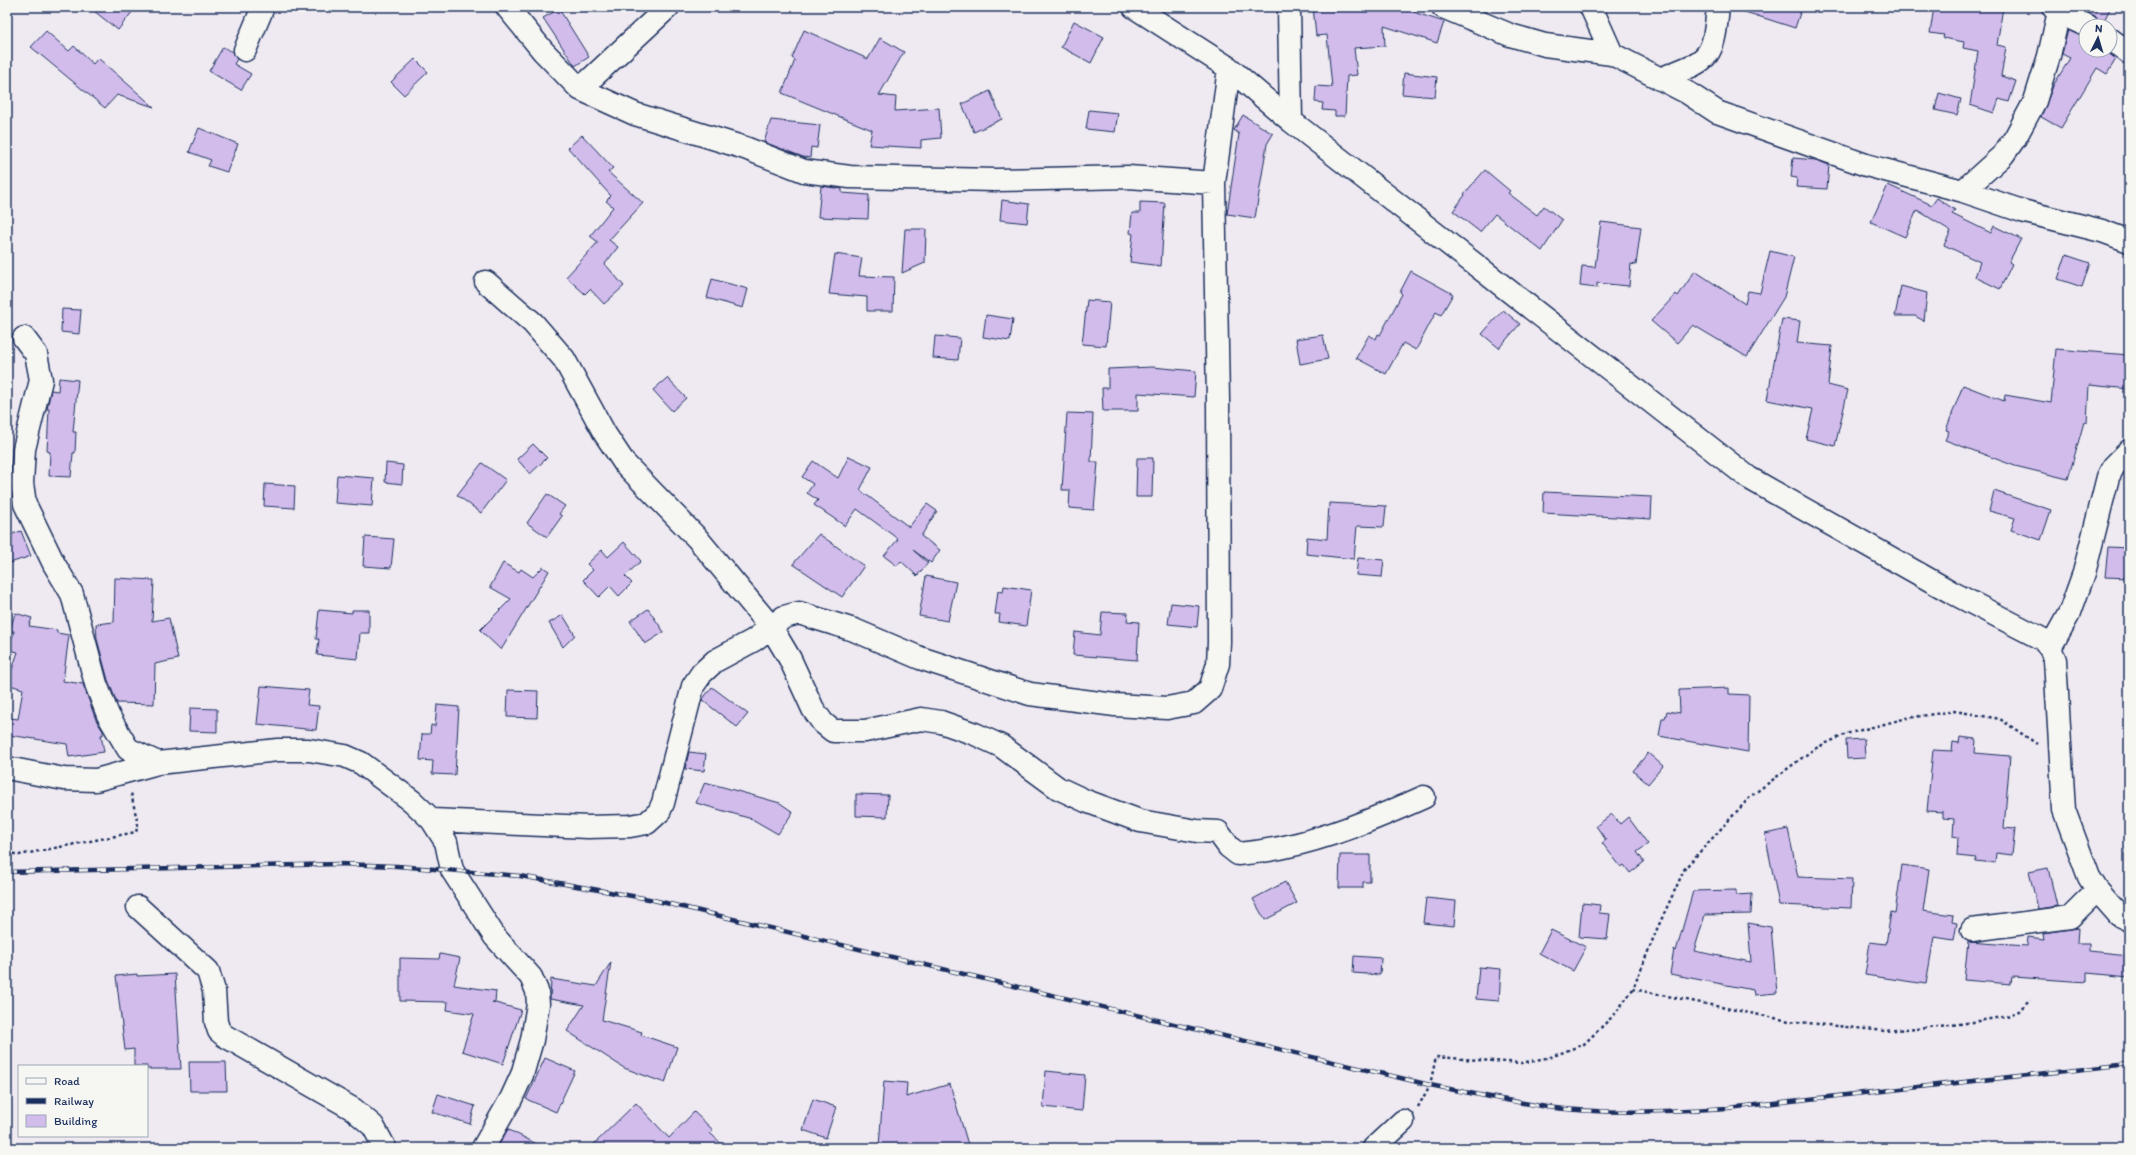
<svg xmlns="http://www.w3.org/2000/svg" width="2136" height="1155" font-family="Itim,sans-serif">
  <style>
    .building { fill: #d1bcec; stroke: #1b2f5e }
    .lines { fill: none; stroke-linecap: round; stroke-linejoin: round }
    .minor-casing { stroke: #1b2f5e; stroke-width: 25 }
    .path { stroke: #1b2f5e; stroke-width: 2.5; stroke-dasharray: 3 3; stroke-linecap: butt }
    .minor { stroke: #f6f6f2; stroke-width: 22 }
    .rail-casing { stroke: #1b2f5e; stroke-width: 4.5 }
    .rail { stroke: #f6f6f2; stroke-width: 3; stroke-dasharray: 9; stroke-linecap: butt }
  </style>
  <rect width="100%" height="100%" fill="#efeaf1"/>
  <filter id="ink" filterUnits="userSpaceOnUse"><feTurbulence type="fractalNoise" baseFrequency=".025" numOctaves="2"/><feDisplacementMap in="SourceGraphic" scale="8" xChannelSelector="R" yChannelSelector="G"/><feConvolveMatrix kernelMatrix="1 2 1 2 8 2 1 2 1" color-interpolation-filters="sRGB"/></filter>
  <g filter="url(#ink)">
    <!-- building -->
    <path class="building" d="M89 7H136L118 30Z
      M1313 7H1398L1444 22 1437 43 1384 26 1385 46 1354 48 1357 75 1347 76 1345 116H1335V111L1322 110 1323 103 1315 102 1316 86 1332 87 1327 35 1316 36Z
      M1743 7H1802L1795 28 1742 11Z
      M1934 7H2003L1997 45 2006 47 2001 76 2016 81 2009 102 1999 99 1994 113 1970 105 1978 51 1963 48 1964 42 1943 38 1944 35 1930 33Z
      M2111 7 2101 26 2098 19 2093 15 2078 8Z
      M559 9 589 57 575 66 543 18Z
      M1074 21 1104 37 1091 63 1061 47Z
      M804 30 868 59 880 38 904 52 879 95 896 97 895 111 939 108 941 138 921 140V148L869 145 872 130 782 93 795 60 792 58Z
      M2068 30 2086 38V50H2104L2116 59 2107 74 2097 68 2061 128 2041 117 2053 86 2070 58 2062 54Z
      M46 31 69 51 74 46 93 64 98 58 154 107 117 95 105 108 31 47Z
      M223 47 233 52 237 59 234 64 251 74 241 90 209 71Z
      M415 59 428 72 404 95 391 82Z
      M1404 73 1437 77 1435 97 1402 94Z
      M990 91 1002 119 974 132 962 104Z
      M1939 93 1961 99 1957 115 1935 110Z
      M1089 110 1118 113 1115 132 1086 129Z
      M1243 115 1273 134 1267 144 1255 218 1227 214 1239 134 1234 130Z
      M771 120 820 125 817 148 811 147 810 158 803 157 764 142Z
      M199 128 238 144 227 172 208 166 211 160 189 152Z
      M582 135 613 168 608 172 643 203 609 240 618 247 605 264 624 286 604 304 590 289 585 294 566 277 598 242 590 236 613 207 606 201 611 196 568 148Z
      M1793 158 1816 160 1829 165 1827 189 1796 187 1797 178 1791 177Z
      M1485 170 1510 191 1508 193 1537 215 1544 206 1562 220 1542 251 1495 214 1480 232 1453 211 1465 195 1464 194Z
      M1888 185 1932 205 1937 198 1955 210 1952 214 1991 233 1994 226 2021 239 2009 262 2012 264 2000 289 1975 277 1980 262 1944 245 1951 231 1917 210 1905 237 1871 222Z
      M821 186 842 189V193L869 195 868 219 818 217Z
      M1002 200 1029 204 1027 223 1000 220Z
      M1140 202 1165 203 1161 266 1130 262 1133 234 1130 233 1132 213H1140Z
      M1601 222 1641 227 1636 265 1631 264 1629 286 1597 283V288L1580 286 1582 266 1595 267Z
      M905 229H926L925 263 902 273Z
      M1770 251 1794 257 1784 297 1747 357 1693 325 1677 343 1651 321 1676 294 1678 296 1695 271 1745 304 1748 291 1760 293Z
      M835 254 862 258 859 276 894 277 893 311H867V297L829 294Z
      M2066 255 2090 263 2082 287 2058 279Z
      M1411 271 1453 294 1441 315 1436 312 1416 350 1403 343 1386 374 1356 358 1369 335 1376 339 1378 334 1380 335 1402 294 1400 292Z
      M712 279 748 289 743 308 707 298Z
      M1901 286 1927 293 1924 321 1915 316H1895Z
      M1087 300 1110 302 1106 346 1082 344Z
      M62 309 81 310 79 334 61 332Z
      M1503 310 1520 324 1499 348 1482 334Z
      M986 315 1013 319 1010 341 983 337Z
      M1782 319 1800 321 1797 343 1832 346 1828 385 1848 390 1835 446 1806 439 1813 409 1767 400Z
      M1323 335 1328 359 1300 364 1296 339Z
      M935 336 960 338 958 360 933 358Z
      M2056 349 2129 355V389L2089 385 2087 423 2084 422 2068 479 2015 466 1945 440 1949 431 1946 430 1963 385 2004 401 2005 395 2051 403Z
      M1152 367 1196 371 1194 397 1138 393V411H1103L1102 388H1108V369Z
      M59 378 78 380 73 432H76L75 453H73L71 477 49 476 50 452 47 451 49 409H47L51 390 58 391Z
      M667 378 686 398 672 411 653 390Z
      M1067 413 1093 414 1091 462H1098L1094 510 1069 508 1070 490H1062Z
      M533 444 547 458 530 474 517 459Z
      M849 456 872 467 860 490 909 527 927 504 937 511 921 536 940 550 931 563 913 550 928 563 917 576 901 561 897 566 884 556 898 539 857 509 845 526 814 505 818 500 807 493 813 484 802 477 813 461 838 478Z
      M1137 458H1153L1152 497H1136Z
      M386 463 403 465 402 484 385 482Z
      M482 463 506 480 481 513 457 495Z
      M337 475 374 478 372 506 335 503Z
      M265 484 295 486 294 508 264 506Z
      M1994 491 2051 510 2041 540 2011 530 2015 518 1989 511Z
      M1544 492 1652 497 1651 519 1543 513Z
      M547 494 565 506 559 514 562 516 547 537 527 523Z
      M1329 503 1386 506 1384 527 1357 526 1354 559 1306 554 1307 537 1327 539Z
      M21 531 31 556 7 564V536Z
      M819 534 864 566 842 597 793 564Z
      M365 537 394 539 391 568 363 566Z
      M624 542 641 561 625 576 632 583 619 596 610 586 599 597 583 580 593 570 587 564 602 550 608 557Z
      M2108 547 2129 548V578L2105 577Z
      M1358 558 1384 560 1382 577 1356 575Z
      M503 563 519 572 521 569 533 577 543 567 549 571 501 650 480 630 511 599 490 587Z
      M926 576 956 582 948 621 919 616Z
      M115 578 154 580 152 621 169 618 178 659 155 664 154 704 117 703 108 680 97 639 96 624 114 622Z
      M1004 586 1031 590 1026 626 999 622 1000 614H995L998 591 1003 592Z
      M1171 603 1199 606 1197 627 1168 624Z
      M648 609 664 632 645 644 630 621Z
      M319 610 352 613V610H369V633H360L358 659 317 655 319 639H316Z
      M1102 612 1128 613 1127 621 1139 622 1137 660 1073 655 1075 632 1100 635Z
      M15 613 32 618 29 626 57 630V633L69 635 63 681 83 684 96 720 103 731V735H101L104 752 69 757 67 744 9 735 11 718 18 719 23 689 7 684 18 652 9 650 14 631H10Z
      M563 615 575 635 563 647 549 623Z
      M261 686 309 690 307 705 319 706 316 730 257 724Z
      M712 687 748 714 737 727 702 700Z
      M1729 688V694L1749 695 1748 752 1659 736 1662 718H1665L1667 711 1680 713 1679 690Z
      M508 690 538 691 537 718 507 717Z
      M437 705 459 707 455 775 432 774 433 761 420 760 422 734H430L431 725 435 726Z
      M190 708 217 709V732L189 731Z
      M1960 737 1976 739 1975 753 2010 756 2004 828 2015 829 2012 855 1996 853 1995 863 1975 861 1976 858 1957 856 1958 837 1953 836 1954 819 1943 818V812L1927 811 1933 750 1952 751 1953 742 1959 743Z
      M1864 739 1865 758 1847 759 1846 740Z
      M689 752 706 754 704 771 685 769Z
      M1648 753 1663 766 1648 784 1633 771Z
      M705 782 780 803 793 812 778 834 752 819 696 803Z
      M856 794 888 795 887 817 856 816Z
      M1612 814 1620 824 1628 817 1648 844 1637 852 1644 862 1630 873 1624 865 1621 867 1602 843 1606 840 1596 826Z
      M1788 829 1798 877 1852 879 1851 908 1779 905 1765 834Z
      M1340 855H1370V882H1363V888H1339Z
      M1902 865 1929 869 1923 911 1953 915 1952 922 1957 923 1954 940 1934 937 1926 984 1865 975 1870 942 1886 944 1891 912 1895 913Z
      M2048 868 2057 906 2038 909 2029 872Z
      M1285 882 1297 903 1265 920 1253 899Z
      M1736 890V895L1752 894 1751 914 1705 915 1694 951 1751 962 1748 923 1771 927 1777 993 1754 995 1753 990 1670 974 1674 949 1676 951 1693 891Z
      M1426 898 1456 901 1454 926 1423 923Z
      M1582 903 1600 905 1599 913 1610 914 1607 939 1579 937Z
      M2078 928 2077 944H2089V951L2129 955V977L2087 973V982L2012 977 2011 984 1964 980 1968 942 2027 946 2028 937 2044 939 2043 933Z
      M1551 930 1586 947 1573 971 1539 953Z
      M440 954 460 958 454 985 496 991 495 1002H492L521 1010 503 1064 462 1051 474 1014 447 1010 448 1002 400 1001V958L439 959Z
      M1354 956 1381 958 1380 975 1353 973Z
      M611 962 602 1020 642 1032 641 1035 677 1047 665 1083 624 1068 567 1031 584 1005 550 999 551 979 596 986Z
      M1479 967 1501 969 1499 1001 1476 999Z
      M137 974V976L175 974 181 1069H147V1066H134V1049L125 1050 116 976Z
      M545 1058 575 1071 556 1112 526 1099Z
      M189 1062H226L227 1091H190Z
      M1046 1071 1085 1075 1082 1111 1043 1107Z
      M884 1081 907 1083 906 1097 950 1084 969 1148H881V1146H879Z
      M438 1094 475 1106 470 1124 432 1112Z
      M813 1099 836 1107 826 1138 803 1130Z
      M636 1103 669 1138 694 1112 713 1130 710 1133 726 1148H590Z
      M508 1129 513 1132 545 1148H497Z"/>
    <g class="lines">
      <!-- minor casing -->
      <g class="minor-casing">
        <path id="minor" d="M507 7 543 51 580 89 635 114 745 148 804 171 850 177 996 180 1128 177 1214 183
          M1134 7 1229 68 1291 121 1749 478 1951 592 2042 639 2050 648 2055 660 2064 810 2089 877 2097 890 2119 915 2129 920
          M1289 7 1291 121
          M1443 7 1510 35 1545 45 1612 54 1688 93 1717 112 1866 165 1963 191 2022 211 2102 231 2129 241
          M1591 7 1612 54
          M2053 7 2057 12 2088 26
          M2110 39 2129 53
          M245 50 263 7
          M1660 79C1709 59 1713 62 1718 7
          M580 89 668 7
          M1963 191 2003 155 2015 138 2035 101 2049 56 2060 7
          M486 282 533 323 564 359 605 434 625 464 697 538 771 627 790 659 813 709 823 723 833 731H865L921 719 941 722 975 734 1001 746 1058 788 1086 801 1140 821 1197 831 1218 832 1229 847 1238 854C1303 849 1366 823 1424 797
          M24 338 36 354 41 380 24 449 22 483 25 504 54 564 72 594 96 684 108 715 128 749 158 763
          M2050 648 2070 612 2084 573 2108 477 2114 466 2129 451
          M7 768 64 779 96 780 158 763 278 750H309L345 756 361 763 412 801 432 820 446 842 452 870 495 937 531 977 537 991 538 1004 532 1040 522 1075 511 1099 483 1148
          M432 820 588 827 630 826 647 823 659 812 663 803 693 686 702 673 715 661 754 640 784 617 799 613 854 630 920 658 1030 694 1115 705 1167 708 1194 703 1210 689 1218 664 1219 642 1218 400 1214 183 1229 68
          M138 907 208 971 214 991 216 1022 219 1031 225 1036 353 1109 373 1126 385 1148
          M1972 930 2070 917 2097 890
          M1374 1148 1403 1121"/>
      </g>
      <!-- path -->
      <path class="path" d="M7 852 19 855 136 832 138 825 131 793
        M1633 989 1789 1021 1885 1031 1960 1024 2007 1016 2019 1011 2030 999
        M1418 1107 1430 1085 1436 1057 1521 1063 1551 1057 1584 1044 1615 1014 1633 989 1657 929 1685 868 1751 796 1814 749 1846 734 1907 718 1955 711 2000 719 2037 744"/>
      <!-- minor -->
      <use href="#minor" class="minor"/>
      <!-- rail casing -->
      <g class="rail-casing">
        <path id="rail" d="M7 872 339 864 397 866 520 876 649 899 1430 1085C1469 1093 1508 1101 1547 1107 1607 1115 1668 1111 1728 1108L2129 1064"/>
      </g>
      <!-- rail -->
      <use href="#rail" class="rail"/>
    </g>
  </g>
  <!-- margin -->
  <rect width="2136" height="1155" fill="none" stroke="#f6f6f2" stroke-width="24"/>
  <rect x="12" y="12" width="2112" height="1131" fill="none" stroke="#1b2f5e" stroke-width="1.5" filter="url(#ink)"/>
  <!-- legend -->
  <rect x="18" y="1065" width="130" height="72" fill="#f6f6f2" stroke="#9ea6b7"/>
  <rect x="26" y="1078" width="20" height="6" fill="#f6f6f2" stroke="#9ea6b7"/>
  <text x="54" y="1085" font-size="12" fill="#1b2f5e">Road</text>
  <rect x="26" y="1098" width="20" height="6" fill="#1b2f5e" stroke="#9ea6b7"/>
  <text x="54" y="1105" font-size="12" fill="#1b2f5e">Railway</text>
  <rect x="26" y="1115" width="20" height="12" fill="#d1bcec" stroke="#9ea6b7"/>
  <text x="54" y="1125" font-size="12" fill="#1b2f5e">Building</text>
  <!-- north arrow -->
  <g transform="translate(2098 38) rotate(5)"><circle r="19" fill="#f6f6f2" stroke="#9ea6b7"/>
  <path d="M0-3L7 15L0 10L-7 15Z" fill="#1b2f5e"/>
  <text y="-6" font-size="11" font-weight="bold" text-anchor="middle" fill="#1b2f5e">N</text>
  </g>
</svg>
